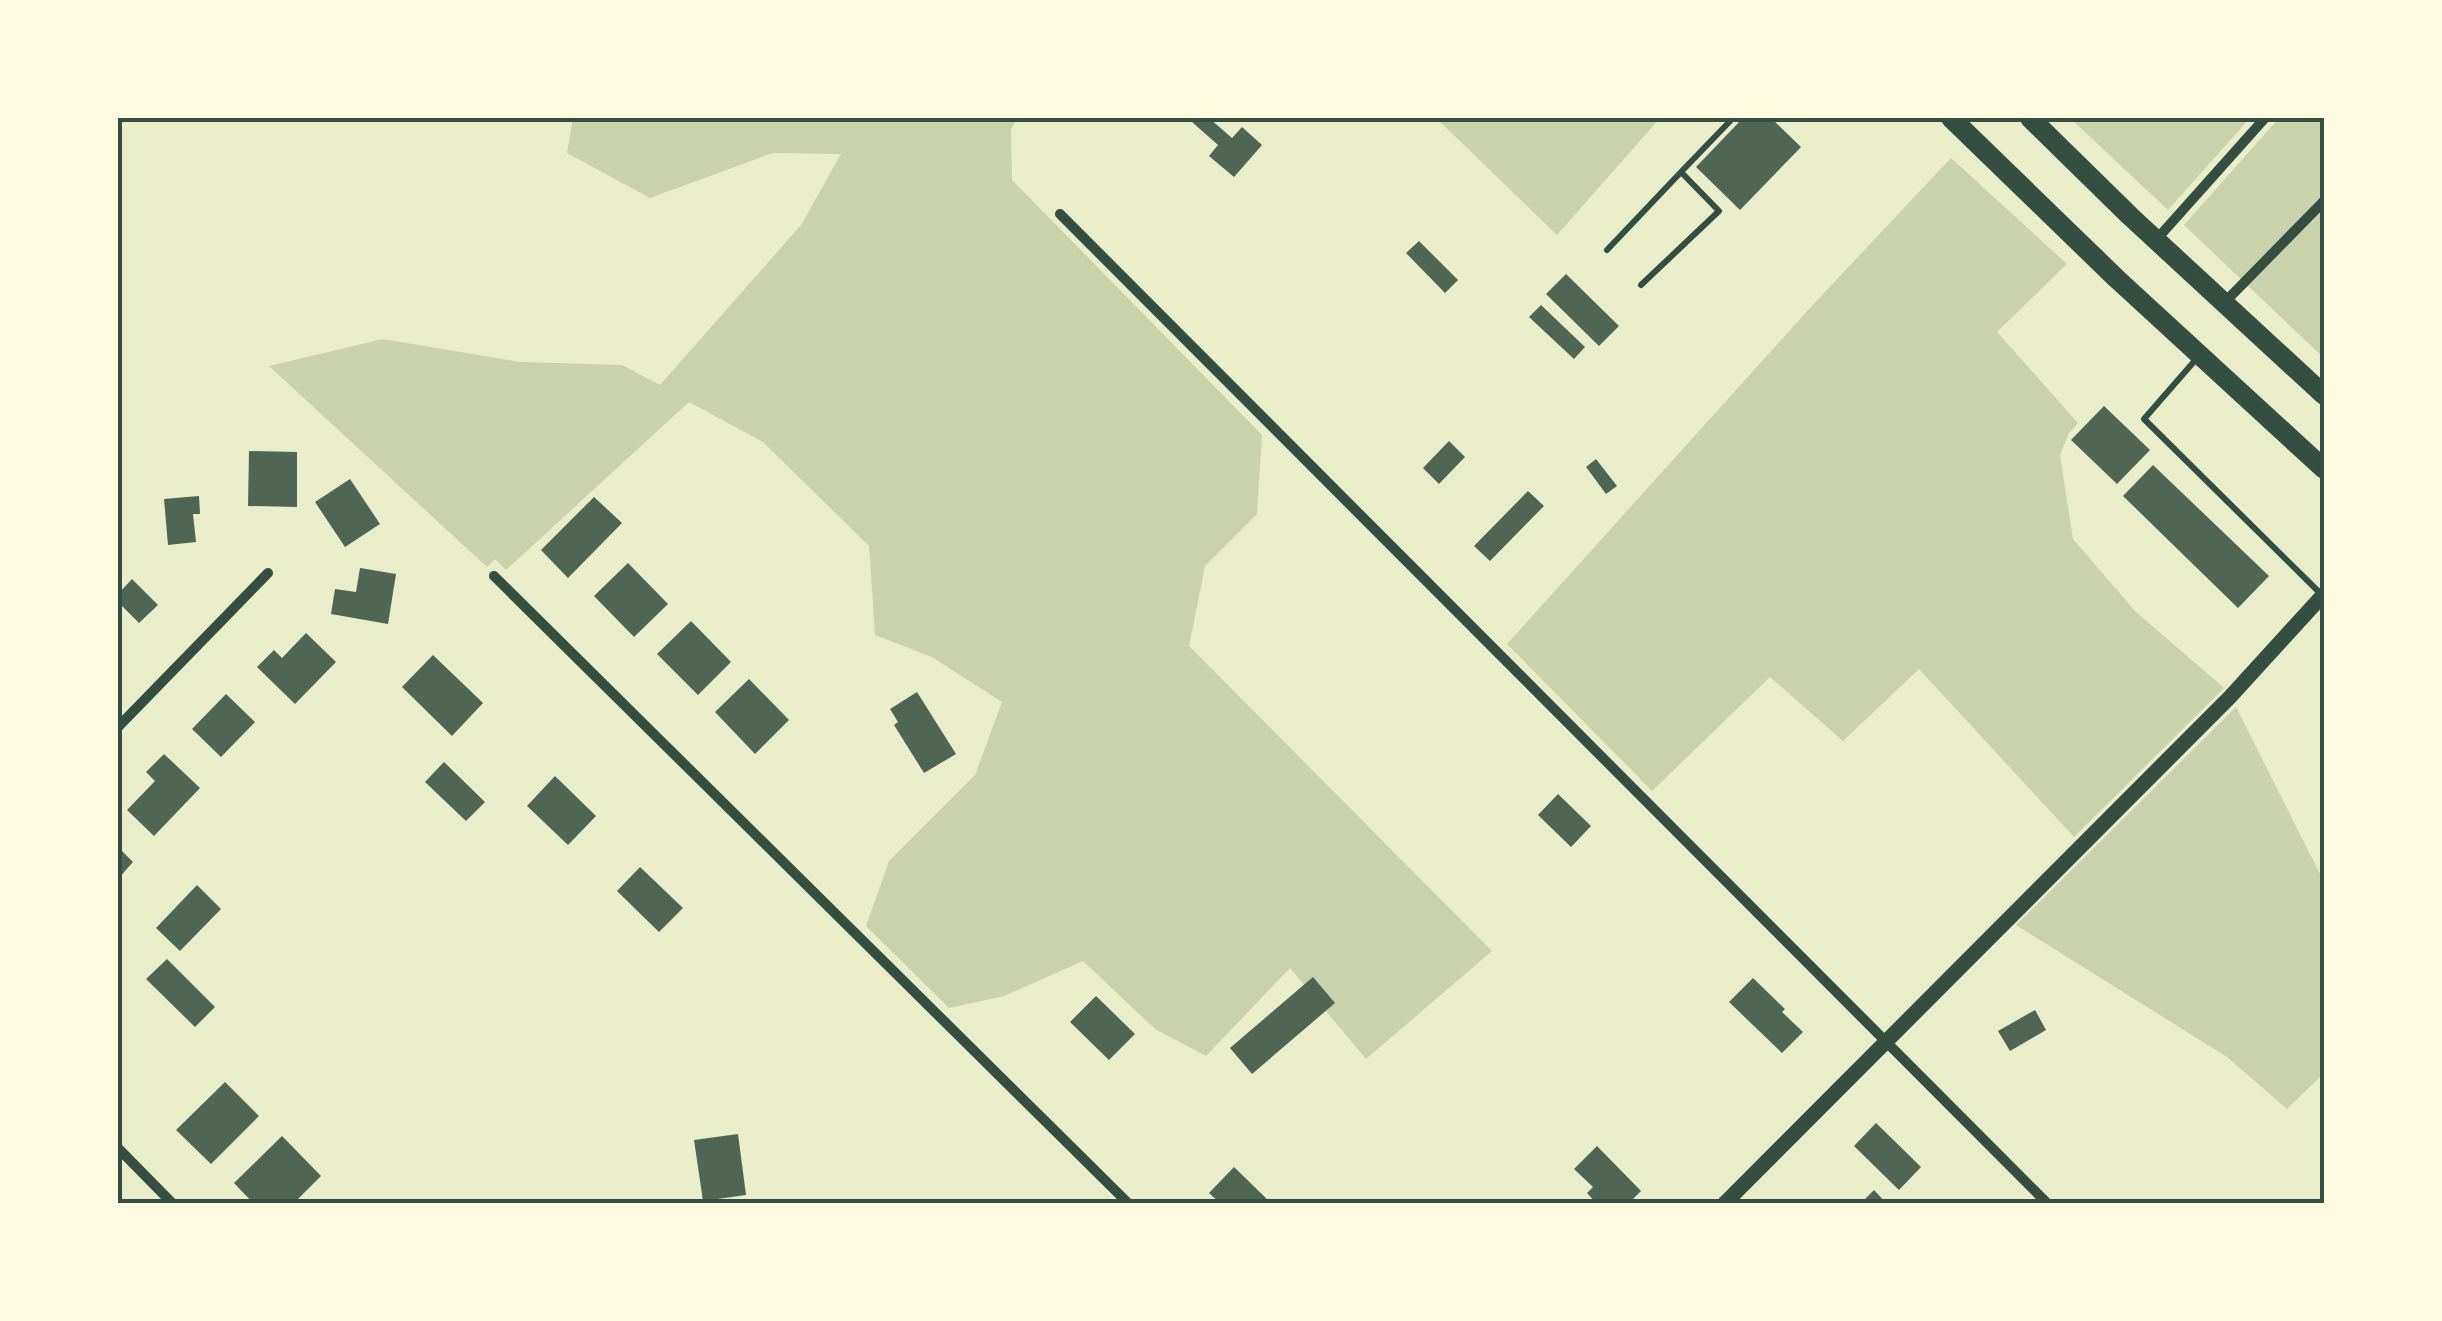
<svg xmlns="http://www.w3.org/2000/svg" width="2442" height="1321" font-family="Mulish,sans-serif">
  <style>
    .green { fill: #cad2ad }
    .building { fill: #4f6655 }
    .lines { fill: none; stroke-linecap: round; stroke-linejoin: round }
    .service { stroke: #344e41; stroke-width: 6 }
    .minor { stroke: #344e41; stroke-width: 10 }
    .tertiary { stroke: #344e41; stroke-width: 15 }
    .trunk { stroke: #344e41; stroke-width: 20 }
    .neatline { fill: none; stroke: #344e41; stroke-width: 4 }
  </style>
  <rect width="100%" height="100%" fill="#e9edc9"/>
  <!-- green -->
  <path class="green" d="M573 118H1017L1011 129 1012 180 1262 435 1257 514 1205 566 1189 646 1492 951 1366 1059 1290 968 1206 1056 1155 1029 1083 961 1004 996 949 1008 866 926 889 861 975 775 1002 702 932 657 875 635 869 546 763 442 689 402 506 570 495 559 487 567 269 366 383 339 520 362 622 365 660 385 801 225 841 154 773 153 650 198 567 153Z
    M1436 118H1660L1557 235Z
    M2070 118H2250L2168 210Z
    M2279 118H2324V358L2184 225Z
    M1951 158 2067 264 1997 332 2078 423 2069 433 2060 455 2073 539 2135 611 2224 688 2074 837 1919 669 1843 741 1770 677 1652 791 1507 644 1809 309Z
    M2236 707 2324 882V1073L2287 1109 2227 1057 2016 925Z"/>
  <!-- building -->
  <path class="building" d="M1196 118H1209L1232 138 1242 127 1262 145 1234 177 1209 156 1218 145 1192 122Z
    M1743 118H1771L1801 147 1740 210 1696 167Z
    M1419 241 1458 280 1445 293 1406 253Z
    M1566 274 1619 326 1599 346 1546 294Z
    M1541 305 1585 347 1574 359 1529 317Z
    M2104 406 2150 450 2117 484 2071 440Z
    M1449 441 1465 457 1439 484 1423 468Z
    M249 451 297 452V507L248 506Z
    M1596 459 1617 486 1606 494 1586 467Z
    M2153 465 2269 576 2238 608 2123 496Z
    M350 479 380 524 345 547 315 502Z
    M1528 491 1544 506 1490 561 1474 546Z
    M199 496 200 514H193L196 542 168 545 164 499Z
    M594 497 622 523 568 578 541 550Z
    M628 563 668 604 634 637 594 596Z
    M360 568 396 574 388 624 331 614 335 589 356 592Z
    M132 579 158 605 139 623 118 602V594Z
    M691 621 731 662 698 695 657 654Z
    M306 633 336 662 295 704 257 667 274 650 282 658Z
    M433 655 483 703 452 736 402 687Z
    M749 679 789 720 755 754 715 712Z
    M917 692 956 754 924 773 894 725 898 722 890 709Z
    M226 694 255 722 221 757 192 729Z
    M164 754 200 788 154 836 127 810 155 781 146 772Z
    M444 762 485 802 466 821 425 782Z
    M555 776 596 816 568 845 527 806Z
    M1558 794 1591 826 1571 847 1538 815Z
    M118 847 133 862 118 879Z
    M640 867 683 908 659 932 617 891Z
    M197 885 221 909 180 951 156 928Z
    M167 959 215 1007 195 1027 146 979Z
    M1313 977 1335 1003 1252 1074 1230 1048Z
    M1753 978 1785 1009 1782 1012 1803 1032 1782 1053 1729 1002Z
    M1096 996 1135 1034 1109 1060 1070 1022Z
    M2035 1010 2046 1030 2010 1051 1998 1031Z
    M225 1082 259 1116 211 1164 176 1130Z
    M1876 1123 1921 1167 1899 1190 1854 1146Z
    M738 1134 746 1195 703 1201 694 1140Z
    M282 1136 321 1176 293 1204H254L234 1183Z
    M1597 1146 1641 1191 1628 1204H1597L1587 1193 1593 1187 1574 1169Z
    M1234 1167 1272 1204H1221L1209 1193Z
    M1874 1190 1887 1204H1860Z"/>
  <g class="lines">
    <!-- service -->
    <path class="service" d="M1607 250 1681 172
      M1641 285 1719 211 1681 172 1733 118
      M2198 357 2144 419 2322 595"/>
    <!-- minor -->
    <path class="minor" d="M1060 214 2048 1204
      M2156 240 2265 118
      M2224 303 2324 201
      M494 576 1129 1204
      M118 727 268 573
      M118 1148 173 1204"/>
    <!-- tertiary -->
    <path class="tertiary" d="M1724 1204 2230 697 2324 594"/>
    <!-- trunk -->
    <path class="trunk" d="M1951 118 2117 279 2324 469
      M2030 118 2130 216 2324 395"/>
  </g>
  <!-- border -->
  <rect width="2442" height="1321" fill="none" stroke="#fefae0" stroke-width="240"/>
  <rect x="120" y="120" width="2202" height="1081" class="neatline"/>
</svg>
